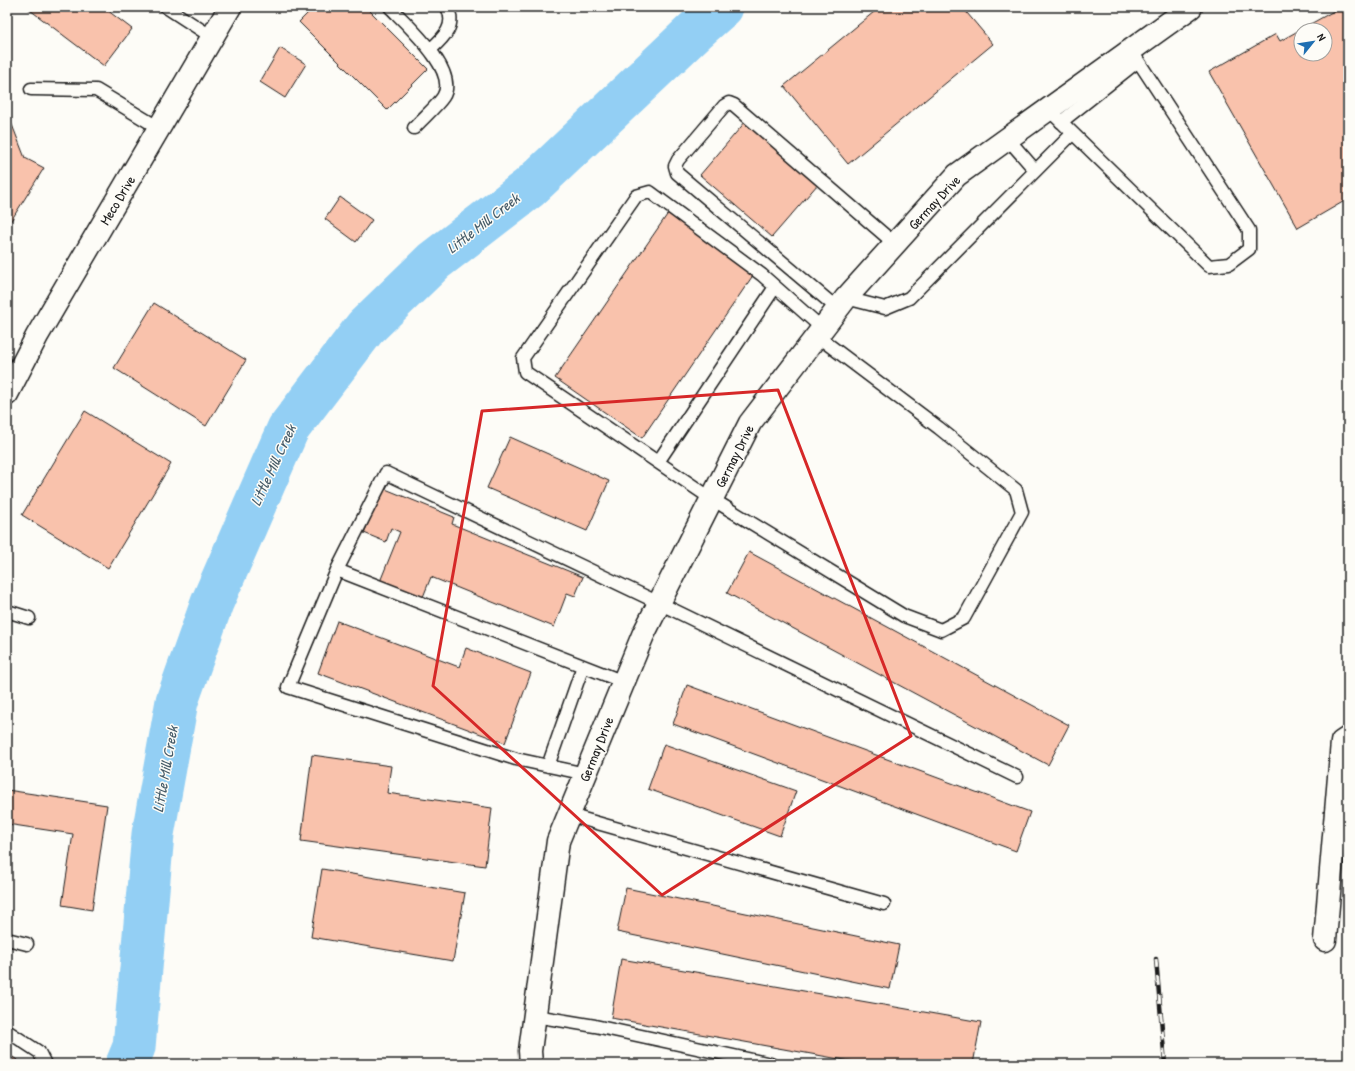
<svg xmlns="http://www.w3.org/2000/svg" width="1355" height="1071" font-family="'Patrick Hand',sans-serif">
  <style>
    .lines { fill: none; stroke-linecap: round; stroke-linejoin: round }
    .river { stroke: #93cff4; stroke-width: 43 }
    .building { fill: #f9c2ac; stroke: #1c1c1c; fill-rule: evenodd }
    .lane-casing { stroke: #1c1c1c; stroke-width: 15 }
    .street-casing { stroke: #1c1c1c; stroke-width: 25 }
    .lane { stroke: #fdfcf7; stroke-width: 12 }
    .street { stroke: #fdfcf7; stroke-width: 22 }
    .rail-casing { stroke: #1c1c1c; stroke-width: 4.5 }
    .rail { stroke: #fdfcf7; stroke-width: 3; stroke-dasharray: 9; stroke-linecap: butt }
    .marked { fill: none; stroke: #d62828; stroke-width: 3; stroke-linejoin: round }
    .labels { text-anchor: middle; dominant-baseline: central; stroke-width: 3; stroke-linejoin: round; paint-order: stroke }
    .street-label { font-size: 14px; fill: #1c1c1c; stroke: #fdfcf7 }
    .water-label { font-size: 15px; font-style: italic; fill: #465b68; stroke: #fdfcf7 }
  </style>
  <rect width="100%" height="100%" fill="#fdfcf7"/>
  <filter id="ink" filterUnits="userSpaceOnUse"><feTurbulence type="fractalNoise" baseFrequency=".025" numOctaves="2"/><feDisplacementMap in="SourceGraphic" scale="8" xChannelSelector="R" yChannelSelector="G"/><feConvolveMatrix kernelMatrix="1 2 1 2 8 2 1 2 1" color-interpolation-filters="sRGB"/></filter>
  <g filter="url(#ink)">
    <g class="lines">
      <!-- river -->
      <path class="river" d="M127 1064 134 1047 153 834 177 701 212 603 288 429 365 328 434 261 529 188 696 30 722 7"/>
    </g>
    <!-- building -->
    <path class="building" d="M26 7H103L132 29 104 66Z
      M314 7H366L428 69 387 110 299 22Z
      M880 7H962L993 44 848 164 784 86Z
      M1341 7H1348V199L1298 228 1209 72 1276 34 1280 41ZM1301 30H1325V54H1301Z
      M280 48 306 64 285 98 260 82Z
      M7 112 25 158 44 168 7 227Z
      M746 121 818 184 772 237 700 175Z
      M340 197 372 220 356 242 325 219Z
      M669 212 756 271 642 438 555 378Z
      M154 303 246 360 206 426 114 368Z
      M85 411 171 464 108 568 22 515Z
      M510 437 609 481 587 531 487 488Z
      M383 488 454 517 452 524 583 577 575 596 567 593 554 627 431 577 421 602 379 584 400 532 391 528 386 542 364 533Z
      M749 552 1069 725 1048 765 727 593Z
      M337 621 459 667 466 648 531 673 505 743 318 673Z
      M687 685 1030 812 1016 851 673 724Z
      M664 744 796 791 780 836 648 789Z
      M312 755 391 766 387 793 492 808 485 866 301 841Z
      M7 790 107 805 92 910 62 905 73 834 7 824Z
      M322 869 465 893 453 961 311 937Z
      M626 888 899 945 890 989 617 932Z
      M621 959 981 1022 973 1064H867L611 1018Z
      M7 1053 23 1064H7Z"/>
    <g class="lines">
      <!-- lane casing -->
      <g class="lane-casing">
        <path id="lane" d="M166 7 212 37
          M390 7C406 24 460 71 443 97 437 106 422 119 414 128
          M430 50C443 38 457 26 447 7
          M31 89 96 90 159 128
          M1049 110 1209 266 1229 264 1249 249V230L1131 50
          M1061 122 1138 61
          M1008 139 1035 170
          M846 298 885 308 909 298 1072 134
          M838 309 677 173 675 166 678 160 724 106 729 103 734 105 895 244
          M817 336 939 428 1016 490 1022 512 964 618 941 630 904 616 712 499 525 372 523 358 636 196 650 192 762 275 823 329
          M658 462 775 287
          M337 570 386 473 659 603 1017 777
          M7 611 29 618
          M548 766 583 666
          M586 774 516 759 288 687 337 570 624 682
          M569 815 884 904
          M7 939 27 944
          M535 1016 595 1026 771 1064
          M7 1031 39 1052 45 1064"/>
      </g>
      <!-- street casing -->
      <g class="street-casing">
        <path id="street" d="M7 394 37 336 230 7
          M1325 940 1342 742 1348 738
          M531 1064 530 1051 558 841 643 635 750 423 846 298 957 175 1191 7"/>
      </g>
      <!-- lane -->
      <use href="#lane" class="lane"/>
      <!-- street -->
      <use href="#street" class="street"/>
      <!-- rail casing -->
      <g class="rail-casing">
        <path id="rail" d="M1156 959 1165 1064"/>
      </g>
      <!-- rail -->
      <use href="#rail" class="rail"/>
    </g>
  </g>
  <!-- marked area -->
  <path class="marked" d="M778 390 911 736 662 895 433 686 482 411Z"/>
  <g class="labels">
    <!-- street labels -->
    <g class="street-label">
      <text transform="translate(117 200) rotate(-59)">Meco Drive</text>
      <text transform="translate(934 202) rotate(-47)">Germay Drive</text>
      <text transform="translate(734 456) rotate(-63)">Germay Drive</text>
      <text transform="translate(596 749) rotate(-68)">Germay Drive</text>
    </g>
    <!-- water labels -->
    <g class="water-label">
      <text transform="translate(483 223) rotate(-38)">Little Mill Creek</text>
      <text transform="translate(273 465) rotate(-65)">Little Mill Creek</text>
      <text transform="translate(165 769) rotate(-80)">Little Mill Creek</text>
    </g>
  </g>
  <!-- margin -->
  <rect width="1355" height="1071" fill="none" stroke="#fdfcf7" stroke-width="24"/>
  <rect x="12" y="12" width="1331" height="1047" fill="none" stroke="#1c1c1c" stroke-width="1.5" filter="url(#ink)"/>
  <!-- north arrow -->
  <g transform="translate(1313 42) rotate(60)"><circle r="19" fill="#fdfcf7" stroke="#a3a29f"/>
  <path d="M0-3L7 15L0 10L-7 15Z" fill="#1f6fb2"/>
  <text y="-6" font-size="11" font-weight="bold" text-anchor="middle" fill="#1c1c1c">N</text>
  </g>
</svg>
